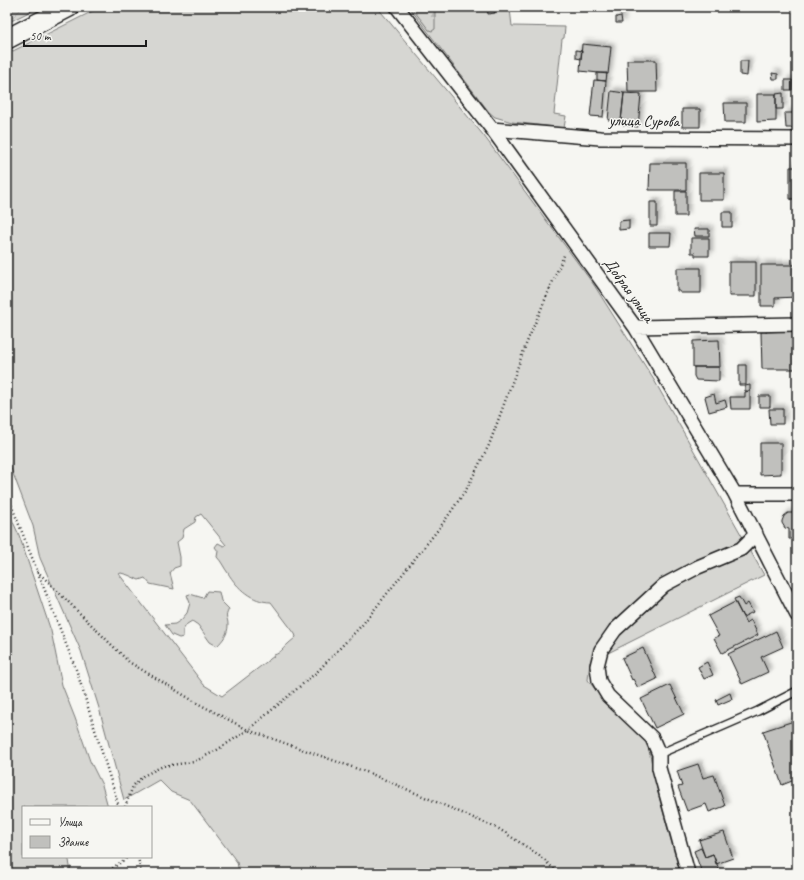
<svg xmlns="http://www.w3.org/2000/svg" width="804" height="880" font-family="Caveat,sans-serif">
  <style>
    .grass { fill: #d6d6d2; stroke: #797977; fill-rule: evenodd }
    .forest { fill: url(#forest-firs); stroke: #797977 }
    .garden { fill: url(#garden-furrows); stroke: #797977 }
    .building { fill: #c0c0bd; stroke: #1c1c1c; filter: url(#shadow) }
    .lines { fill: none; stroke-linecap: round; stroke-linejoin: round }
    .lane-casing { stroke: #1c1c1c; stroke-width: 10 }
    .street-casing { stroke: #1c1c1c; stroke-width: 16 }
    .secondary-casing { stroke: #1c1c1c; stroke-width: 22 }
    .path { stroke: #1c1c1c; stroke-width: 2.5; stroke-dasharray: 1 3; stroke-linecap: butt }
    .lane { stroke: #f6f6f2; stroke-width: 7 }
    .street { stroke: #f6f6f2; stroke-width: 13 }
    .secondary { stroke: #f6f6f2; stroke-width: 19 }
    .labels { text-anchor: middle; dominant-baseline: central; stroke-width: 3; stroke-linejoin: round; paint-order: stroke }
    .street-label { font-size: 16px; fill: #1c1c1c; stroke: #f6f6f2 }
  </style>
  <defs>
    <pattern id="forest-firs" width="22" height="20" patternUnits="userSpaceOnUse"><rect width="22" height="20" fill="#d6d6d2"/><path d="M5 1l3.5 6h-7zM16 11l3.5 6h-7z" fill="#b7b7b4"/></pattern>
    <pattern id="garden-furrows" width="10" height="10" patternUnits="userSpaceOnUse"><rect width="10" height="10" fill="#d6d6d2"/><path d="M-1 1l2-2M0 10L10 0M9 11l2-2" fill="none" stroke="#b7b7b4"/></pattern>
    <filter id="shadow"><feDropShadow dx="3.5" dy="-3.5" stdDeviation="2" flood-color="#0004"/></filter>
  </defs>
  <rect width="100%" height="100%" fill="#f6f6f2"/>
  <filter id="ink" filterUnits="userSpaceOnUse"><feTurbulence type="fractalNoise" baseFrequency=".025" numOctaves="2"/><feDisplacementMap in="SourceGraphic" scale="8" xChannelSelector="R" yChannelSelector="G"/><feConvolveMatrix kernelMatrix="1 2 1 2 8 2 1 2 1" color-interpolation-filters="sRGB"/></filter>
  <g filter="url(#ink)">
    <!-- grass -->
    <path class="grass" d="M101 7H377L484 136 594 285 654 380 764 575 590 662 588 680 605 702 647 741 658 793 680 873H239L237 862 190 800 171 792 159 780 124 800 99 708 81 651 40 558 33 526 9 463 7 459V54ZM201 514 226 545 224 546 218 543 215 547 218 551 217 557C222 562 224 568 228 573 237 588 252 602 271 602L295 634 296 637C293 640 291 641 288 644 283 648 281 653 274 655V656L222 696 204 685 119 574 121 573 128 575 139 580 145 578 150 584 174 589 170 573 174 568 180 566V557L177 542 182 538 184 529 195 522 196 517Z
      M409 7H511L510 9 512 26 565 27 564 38 562 39 554 114 566 116 564 128 512 122 495 117 489 112Z
      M7 509 19 535 51 631 62 685 75 718 90 761 102 785 108 807H23V857H66L69 860 71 873H7Z
      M207 591 219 592 221 601 229 609C224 619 228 616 228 625 228 634 223 640 217 646L210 642 198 625 192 621 187 624 183 630V637L179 638 172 635 165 625 175 624 181 620 187 613 190 603 187 595 190 594 203 598Z"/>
    <!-- forest -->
    <path class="forest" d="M411 7H434L435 10V29L432 31 429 30Z"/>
    <!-- garden -->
    <path class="garden" d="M7 7H39L7 23Z"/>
    <!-- building -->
    <path class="building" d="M487 7H494L495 13 488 14Z
      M621 16 622 23H616V17Z
      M582 44 611 47 608 74 580 71Z
      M576 50 582 51 581 59 576 58Z
      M627 60H656L657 92H628Z
      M740 61H748L747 76 740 75Z
      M597 73H607L606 81 597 80Z
      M772 73 778 74V79H773Z
      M594 80 606 81 603 117 590 116Z
      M785 80H792V90H785Z
      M611 91 624 93 621 121 608 120Z
      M624 93 641 94 638 127 623 125V121H621Z
      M783 93V109H776V94Z
      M795 93H797V128H796Z
      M757 94H776V121L757 122Z
      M724 103H746V122H725Z
      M682 109H700V127H682Z
      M785 113H795L796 128H786Z
      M650 163H686V190H649Z
      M790 167H797V199H790Z
      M699 173H724V200H699Z
      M675 191H686V216H675Z
      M650 202H657V226H650Z
      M722 212H732V227H722Z
      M629 220V229L619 230V221Z
      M694 229H709V236H695Z
      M649 233H671L670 246H649Z
      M691 238H709V256H695V253H691Z
      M729 262H756V296H729Z
      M761 265H797V297L775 298V306H761Z
      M677 268H701V293H680V291H677Z
      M796 331 797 369H762L761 332Z
      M719 340 720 367H693V341Z
      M739 365H746V385H739Z
      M694 367H719V381L696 380 694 376Z
      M750 385V391H745V386Z
      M750 391V409H731L730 397H745V392Z
      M714 394 716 403 725 400 727 407 709 412 705 397Z
      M759 396H770V407H759Z
      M769 409H783V424H770Z
      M760 443H781V474L760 475Z
      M788 513H797V539H789V529L785 528 782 523V521L784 516Z
      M739 597 744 606 748 603 753 612 743 617 734 599Z
      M735 602 746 623 751 620 758 635 722 653 714 638 719 636 708 616Z
      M776 631 783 647 761 657 768 672 742 684 728 654Z
      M643 648 657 679 638 688 633 679 632 680 622 658Z
      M707 662 713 675 704 679 698 667Z
      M670 685 684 714 655 728 641 699Z
      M730 693 732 699 718 705 716 700Z
      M797 720V779L782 785 763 731Z
      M698 764 703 778 714 775 725 806 709 812 706 804 687 811 678 787 682 786 677 771Z
      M797 799V814L792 801Z
      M724 832 733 858 716 864 713 854 705 857 699 840Z
      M701 848 705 857 713 854 720 872 702 873 694 851Z"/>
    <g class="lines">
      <!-- lane casing -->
      <g class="lane-casing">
        <path id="lane" d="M659 754 758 711 797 691"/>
      </g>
      <!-- street casing -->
      <g class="street-casing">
        <path id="street" d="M397 7 492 129 635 327 735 494 797 615
          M492 129 600 138 797 139
          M635 327 797 324
          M735 494H797
          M688 873 659 768V754L652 738 608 696 599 681 597 666 601 650 615 630 664 585 698 567 741 549 756 534"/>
      </g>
      <!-- secondary casing -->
      <g class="secondary-casing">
        <path id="secondary" d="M7 39 69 7"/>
      </g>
      <!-- path -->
      <path class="path" d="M7 494 77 672 119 807
        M37 571 129 662 197 703 248 730 369 773 499 829 539 855 558 873
        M125 807 133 786 143 776 163 766 194 762 217 750 248 730 317 672 362 625 441 526 466 490 489 445 527 342 565 253
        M138 857 141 873
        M106 873 128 857"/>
      <!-- lane -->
      <use href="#lane" class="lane"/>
      <!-- street -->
      <use href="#street" class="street"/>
      <!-- secondary -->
      <use href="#secondary" class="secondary"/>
    </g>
  </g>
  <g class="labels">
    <!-- street labels -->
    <g class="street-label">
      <text transform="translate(644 121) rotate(1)">улица Сурова</text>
      <text transform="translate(629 290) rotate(55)">Добрая улица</text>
    </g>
  </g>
  <!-- margin -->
  <rect width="804" height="880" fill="none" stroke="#f6f6f2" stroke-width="24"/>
  <rect x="12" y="12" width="780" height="856" fill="none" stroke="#1c1c1c" stroke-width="1.5" filter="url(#ink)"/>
  <!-- legend -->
  <rect x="22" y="806" width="130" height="52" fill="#f6f6f2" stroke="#9f9f9c"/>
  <rect x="30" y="819" width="20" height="6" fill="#f6f6f2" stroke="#9f9f9c"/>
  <text x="58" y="826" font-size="12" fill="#1c1c1c">Улица</text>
  <rect x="30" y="836" width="20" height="12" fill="#c0c0bd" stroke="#9f9f9c"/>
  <text x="58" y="846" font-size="12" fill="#1c1c1c">Здание</text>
  <!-- scale -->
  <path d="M24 40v6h122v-6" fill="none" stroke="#1c1c1c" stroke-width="2"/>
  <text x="30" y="40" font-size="12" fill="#1c1c1c" stroke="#f6f6f2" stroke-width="3" paint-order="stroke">50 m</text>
</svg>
